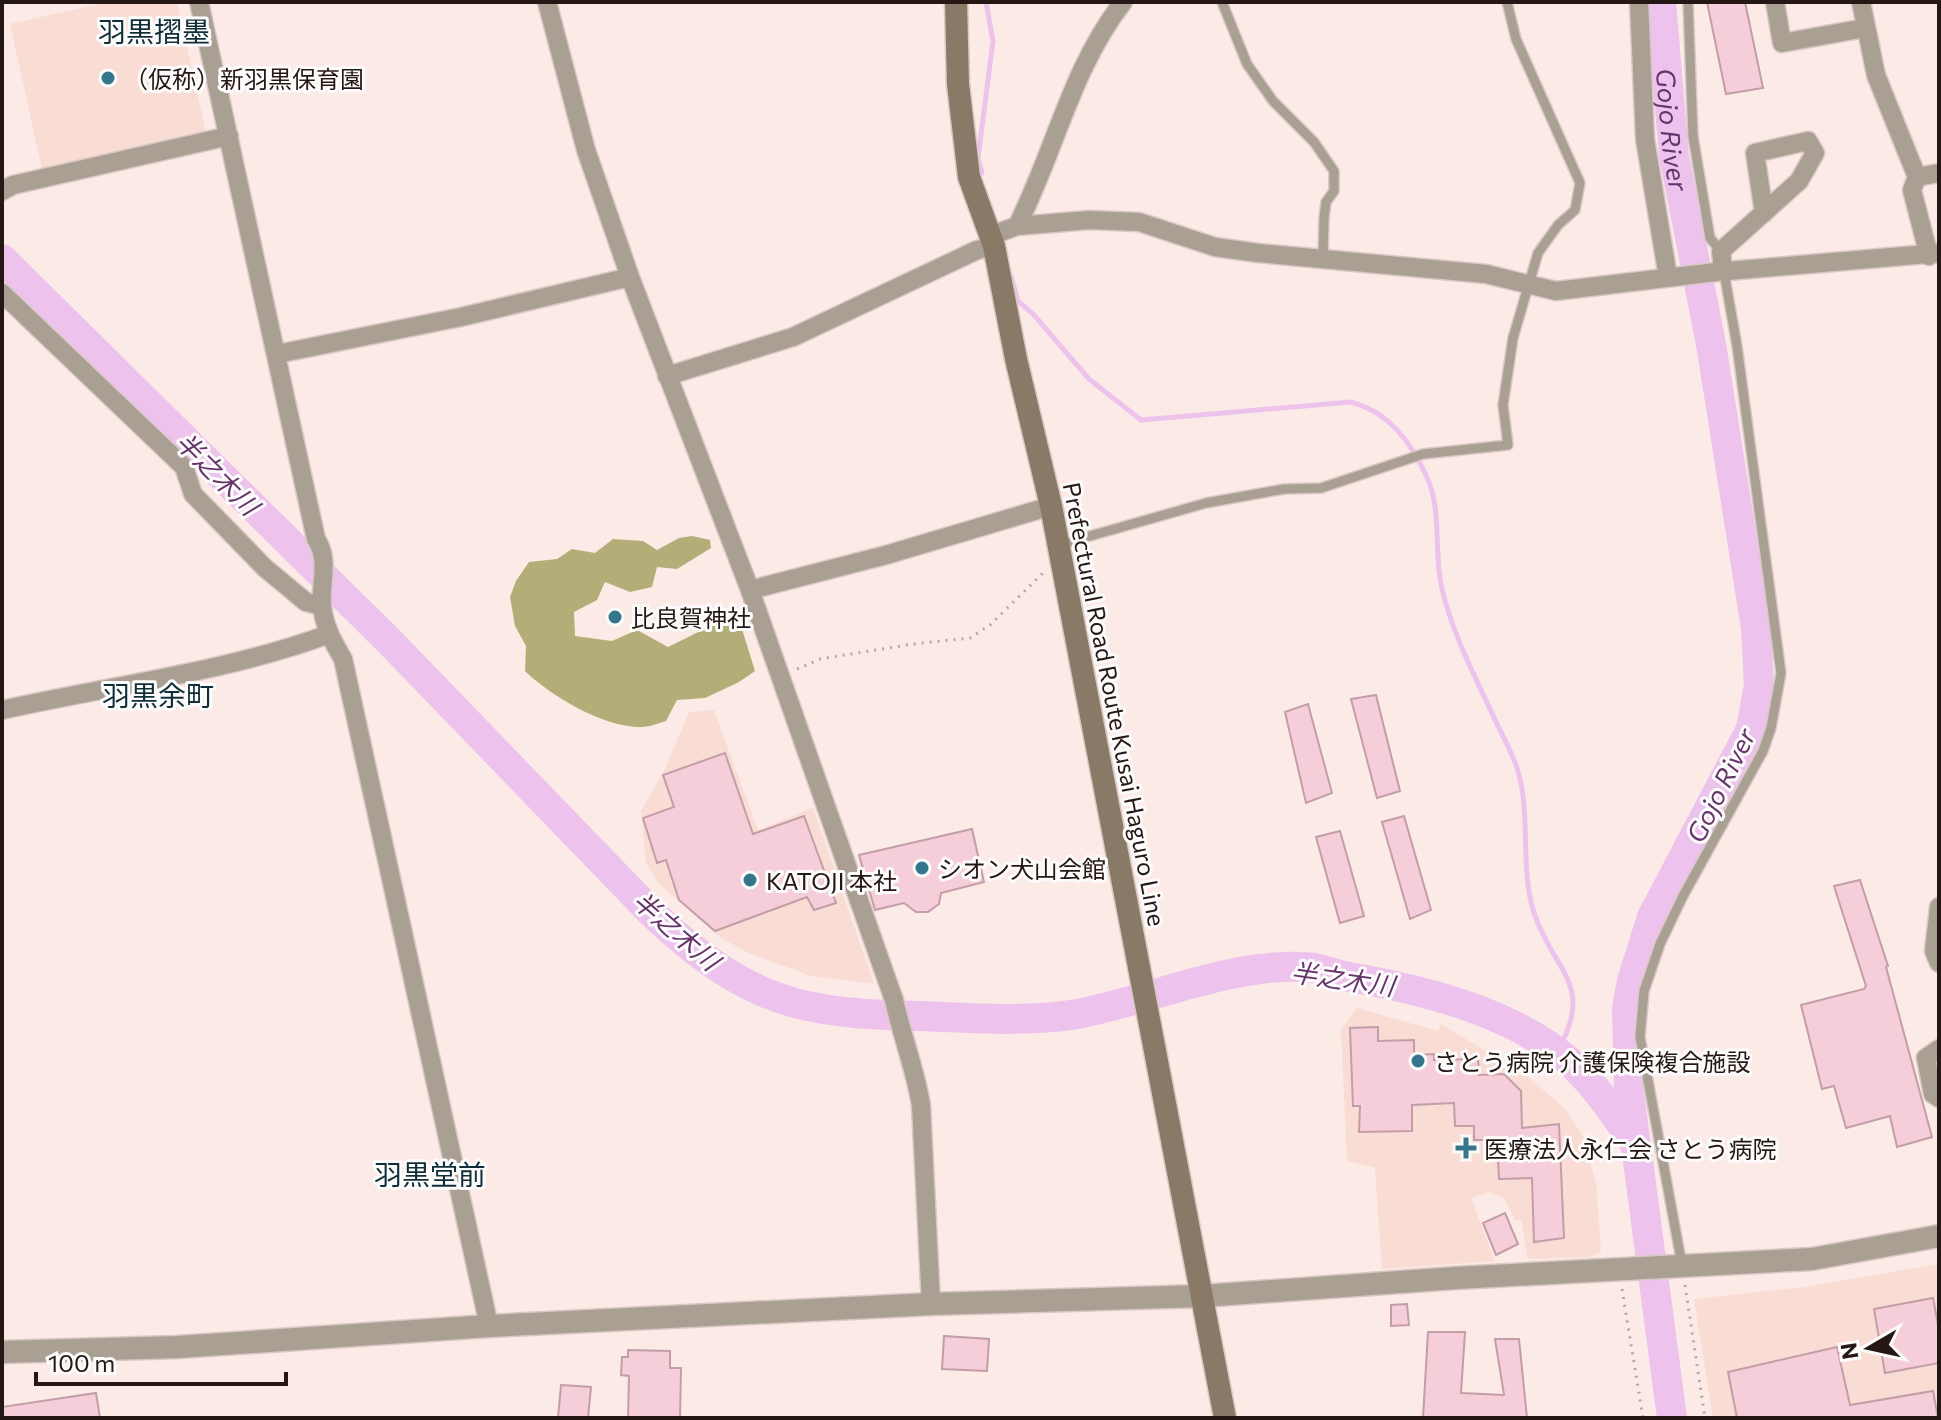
<svg xmlns="http://www.w3.org/2000/svg" width="1941" height="1420" font-family="Commissioner,'Noto Sans JP',sans-serif">
  <style>
    .built { fill: #f9dcd4 }
    .forest { fill: #b3ae77 }
    .lines { fill: none; stroke-linecap: round; stroke-linejoin: round }
    .stream { stroke: #edc3ee; stroke-width: 5 }
    .river { stroke: #edc3ee; stroke-width: 30 }
    .building { fill: #f6ced9; stroke: #c39da7; stroke-width: 2 }
    .service-casing { stroke: #d9c8c4; stroke-width: 12 }
    .minor-casing { stroke: #d9c8c4; stroke-width: 21 }
    .tertiary-casing { stroke: #d9c8c4; stroke-width: 25 }
    .secondary-casing { stroke: #d9c8c4; stroke-width: 25 }
    .path { stroke: #b7a7a3; stroke-width: 3; stroke-dasharray: 2 6; stroke-linecap: butt }
    .service { stroke: #aa9f93; stroke-width: 9 }
    .minor { stroke: #aa9f93; stroke-width: 18 }
    .tertiary { stroke: #aa9f93; stroke-width: 22 }
    .secondary { stroke: #897967; stroke-width: 22 }
    .poi-dot { fill: #36768a; stroke: #fbfbfb; stroke-width: 3 }
    .labels { text-anchor: middle; dominant-baseline: central; stroke-width: 6; stroke-linejoin: round; paint-order: stroke }
    .poi-label { font-size: 24px; fill: #251713; stroke: #fbfbfb; text-anchor: start }
    .street-label { font-size: 24px; fill: #251713; stroke: #fbfbfb }
    .water-label { font-size: 26px; font-style: italic; fill: #663469; stroke: #fbfbfb }
    .quarter-label { font-size: 28px; fill: #0f2e37; stroke: #fbfbfb }
  </style>
  <rect width="100%" height="100%" fill="#fbeae6"/>
  <!-- built -->
  <path class="built" d="M109 2H177L206 133 42 169 10 24Z
    M714 710 758 830 813 808 874 984 811 976 746 952 717 935 658 883 646 863 641 811 665 769 689 712Z
    M1357 1008 1438 1031 1441 1024 1527 1076 1563 1107 1582 1134 1596 1182 1601 1251 1591 1257 1528 1259 1521 1220H1515L1504 1198 1489 1192 1471 1198 1495 1261 1382 1269 1375 1168 1347 1161 1341 1029Z
    M1939 1264V1418H1713L1694 1299 1804 1287Z"/>
  <!-- forest -->
  <path class="forest" d="M692 536 710 540 711 548 677 569 657 567 652 587 630 592 605 582 597 600 574 612 575 636 612 641 637 630 668 647 737 613 755 671 739 682 705 698 677 700 666 721C659 723 649 727 642 727 604 728 551 696 525 671L526 646 515 626 510 597 516 581 529 562 557 559 572 549 595 553 613 539 643 541 657 550 679 538Z"/>
  <g class="lines">
    <!-- stream -->
    <path class="stream" d="M982 173 978 158 993 41 986 2
      M1011 276 1018 301 1033 314 1089 379 1141 420 1350 402C1388 411 1410 441 1426 475 1443 510 1433 552 1442 589 1453 636 1477 680 1497 724 1504 738 1512 753 1517 768 1532 815 1519 866 1534 913 1554 973 1596 984 1557 1052"/>
    <!-- river -->
    <g class="river">
      <path id="s1" d="M1661 2 1674 156 1711 344 1756 628 1759 685 1751 729 1652 917 1632 981 1627 1008 1629 1093 1672 1418"/>
      <path d="M2 259 389 641 652 913C694 953 742 990 799 1004 847 1016 896 1015 944 1017 985 1019 1038 1021 1077 1014 1139 1002 1198 977 1260 969 1276 967 1298 966 1314 968 1326 970 1338 975 1349 977 1424 990 1514 1012 1572 1064 1597 1087 1617 1118 1636 1145"/>
    </g>
  </g>
  <!-- building -->
  <path class="building" d="M1707 2H1745L1763 88 1726 94Z
    M1376 695 1400 791 1377 798 1351 699Z
    M1308 704 1332 793 1306 803 1285 712Z
    M725 753 753 834 804 816 836 903 814 910 807 897 715 931 679 900 666 860 657 863 643 818 674 807 663 775Z
    M1404 816 1431 910 1410 919 1382 822Z
    M972 829 984 882 941 893 939 904 928 912H916L904 903 875 910 859 855Z
    M1340 831 1364 916 1340 923 1316 837Z
    M1860 880 1888 966 1886 967 1932 1137 1897 1147 1890 1116 1846 1128 1834 1086 1822 1089 1801 1005 1864 989 1866 986 1834 886Z
    M1378 1027V1041L1414 1040V1055L1434 1054V1060L1478 1059 1479 1075 1504 1074 1521 1091 1522 1128 1559 1124 1564 1238 1534 1242 1532 1178 1499 1179 1497 1140H1474V1126H1455L1454 1103 1412 1105V1131L1359 1132 1360 1106H1353L1350 1028Z
    M1505 1213 1518 1244 1496 1255 1483 1223Z
    M1933 1298 1939 1330V1363L1885 1373 1874 1309Z
    M1407 1304 1409 1325 1391 1326V1305Z
    M1428 1332H1465L1461 1393 1504 1395 1495 1339H1519L1527 1418H1423Z
    M944 1336 989 1339 987 1371 942 1369Z
    M1837 1347 1850 1405 1933 1391 1938 1418H1737L1728 1372Z
    M628 1350 670 1351V1368H681L680 1418H628L629 1376 621 1375 622 1357H628Z
    M561 1385 591 1387 588 1418H558Z
    M96 1393 100 1418H2V1407Z"/>
  <g class="lines">
    <!-- service casing -->
    <g class="service-casing">
      <path id="service" d="M1222 2 1247 64 1273 101 1314 142 1334 171V191L1326 202 1324 218 1323 258
        M1688 2 1693 136 1710 238 1721 251
        M1061 550 1069 542 1206 503 1284 489 1321 488 1423 454 1508 445 1503 405 1513 338 1538 253 1558 225 1575 210 1580 183 1516 39 1507 2
        M1682 1265 1640 1037 1644 991 1660 944 1683 896 1763 751 1771 728 1781 673 1737 346 1724 272"/>
    </g>
    <!-- minor casing -->
    <g class="minor-casing">
      <path id="minor" d="M199 2 316 539C330 560 320 582 322 606 324 626 333 642 343 659L489 1326
        M547 2 586 150 630 277 750 590 894 1000C902 1036 915 1069 921 1105L931 1304
        M1639 2 1645 139 1668 277
        M1775 2 1782 43 1865 28
        M1861 2 1876 75 1917 177 1939 173
        M1917 177 1912 190 1929 256
        M2 191 13 185 229 136
        M1017 226C1055 151 1071 69 1123 2
        M990 236 1017 226 1089 220 1139 222 1215 247 1258 253 1486 274 1556 291 1716 272 1939 253
        M1723 271 1721 251 1799 181 1815 153 1808 141 1755 153 1764 213
        M2 293 184 467 193 494 265 568 306 602 322 606
        M277 354 461 317 630 277
        M667 376 793 337 977 250 994 246
        M750 590 886 555 1051 506
        M2 710C108 686 227 672 329 634
        M1939 907 1934 951 1939 963
        M1939 1049 1926 1058 1933 1094 1939 1098"/>
    </g>
    <!-- tertiary casing -->
    <g class="tertiary-casing">
      <path id="tertiary" d="M2 1352 178 1347 489 1326 931 1304 1202 1296 1456 1278 1812 1259 1939 1236"/>
    </g>
    <!-- secondary casing -->
    <g class="secondary-casing">
      <path id="secondary" d="M956 2 958 84 969 177 994 246 1016 359 1051 506 1225 1418"/>
    </g>
    <!-- path -->
    <path class="path" d="M797 669 820 659 913 644 970 638 990 625 1044 572
      M1685 1285 1705 1418
      M1622 1289 1643 1418"/>
    <!-- service -->
    <use href="#service" class="service"/>
    <!-- minor -->
    <use href="#minor" class="minor"/>
    <!-- tertiary -->
    <use href="#tertiary" class="tertiary"/>
    <!-- secondary -->
    <use href="#secondary" class="secondary"/>
  </g>
  <!-- markers -->
  <g class="poi-dot">
    <circle cx="108" cy="78" r="8"/>
    <circle cx="615" cy="617" r="8"/>
    <circle cx="922" cy="868" r="8"/>
    <circle cx="750" cy="880" r="8"/>
    <circle cx="1418" cy="1061" r="8"/>
    <path d="M1462 1136h8v8h8v8h-8v8h-8v-8h-8v-8h8z"/>
  </g>
  <g class="labels">
    <!-- poi labels -->
    <g class="poi-label">
      <text x="124" y="78">（仮称）新羽黒保育園</text>
      <text x="631" y="617">比良賀神社</text>
      <text x="938" y="868">シオン犬山会館</text>
      <text x="766" y="880">KATOJI 本社</text>
      <text x="1434" y="1061">さとう病院 介護保険複合施設</text>
      <text x="1484" y="1148">医療法人永仁会 さとう病院</text>
    </g>
    <!-- street labels -->
    <g class="street-label">
      <text transform="translate(1115 704) rotate(79)">Prefectural Road Route Kusai Haguro Line</text>
    </g>
    <!-- water labels -->
    <g class="water-label">
      <text stroke="none"><textPath href="#s1" startOffset="128">Gojo River</textPath></text>
      <text transform="translate(218 473) rotate(45)">半之木川</text>
      <text transform="translate(1720 785) rotate(-64)">Gojo River</text>
      <text transform="translate(677 930) rotate(41)">半之木川</text>
      <text transform="translate(1343 978) rotate(8)">半之木川</text>
    </g>
    <!-- quarter labels -->
    <g class="quarter-label">
      <text x="154" y="31">羽黒摺墨</text>
      <text x="158" y="695">羽黒余町</text>
      <text x="430" y="1174">羽黒堂前</text>
    </g>
  </g>
  <!-- border -->
  <rect width="1941" height="1420" fill="none" stroke="#251713" stroke-width="8"/>
  <!-- north arrow -->
  <g transform="translate(1869 1348) rotate(261)" stroke="#fbfbfb" stroke-width="6" paint-order="stroke">
  <path d="M0-6L14 30L0 20L-14 30Z" fill="#251713"/>
  <text y="-12" font-size="22" font-weight="bold" text-anchor="middle" fill="#251713">N</text>
  </g>
  <!-- scale -->
  <path d="M36 1372v12h250v-12" fill="none" stroke="#251713" stroke-width="4"/>
  <text x="48" y="1372" font-size="24" fill="#251713" stroke="#fbfbfb" stroke-width="6" paint-order="stroke">100 m</text>
</svg>
